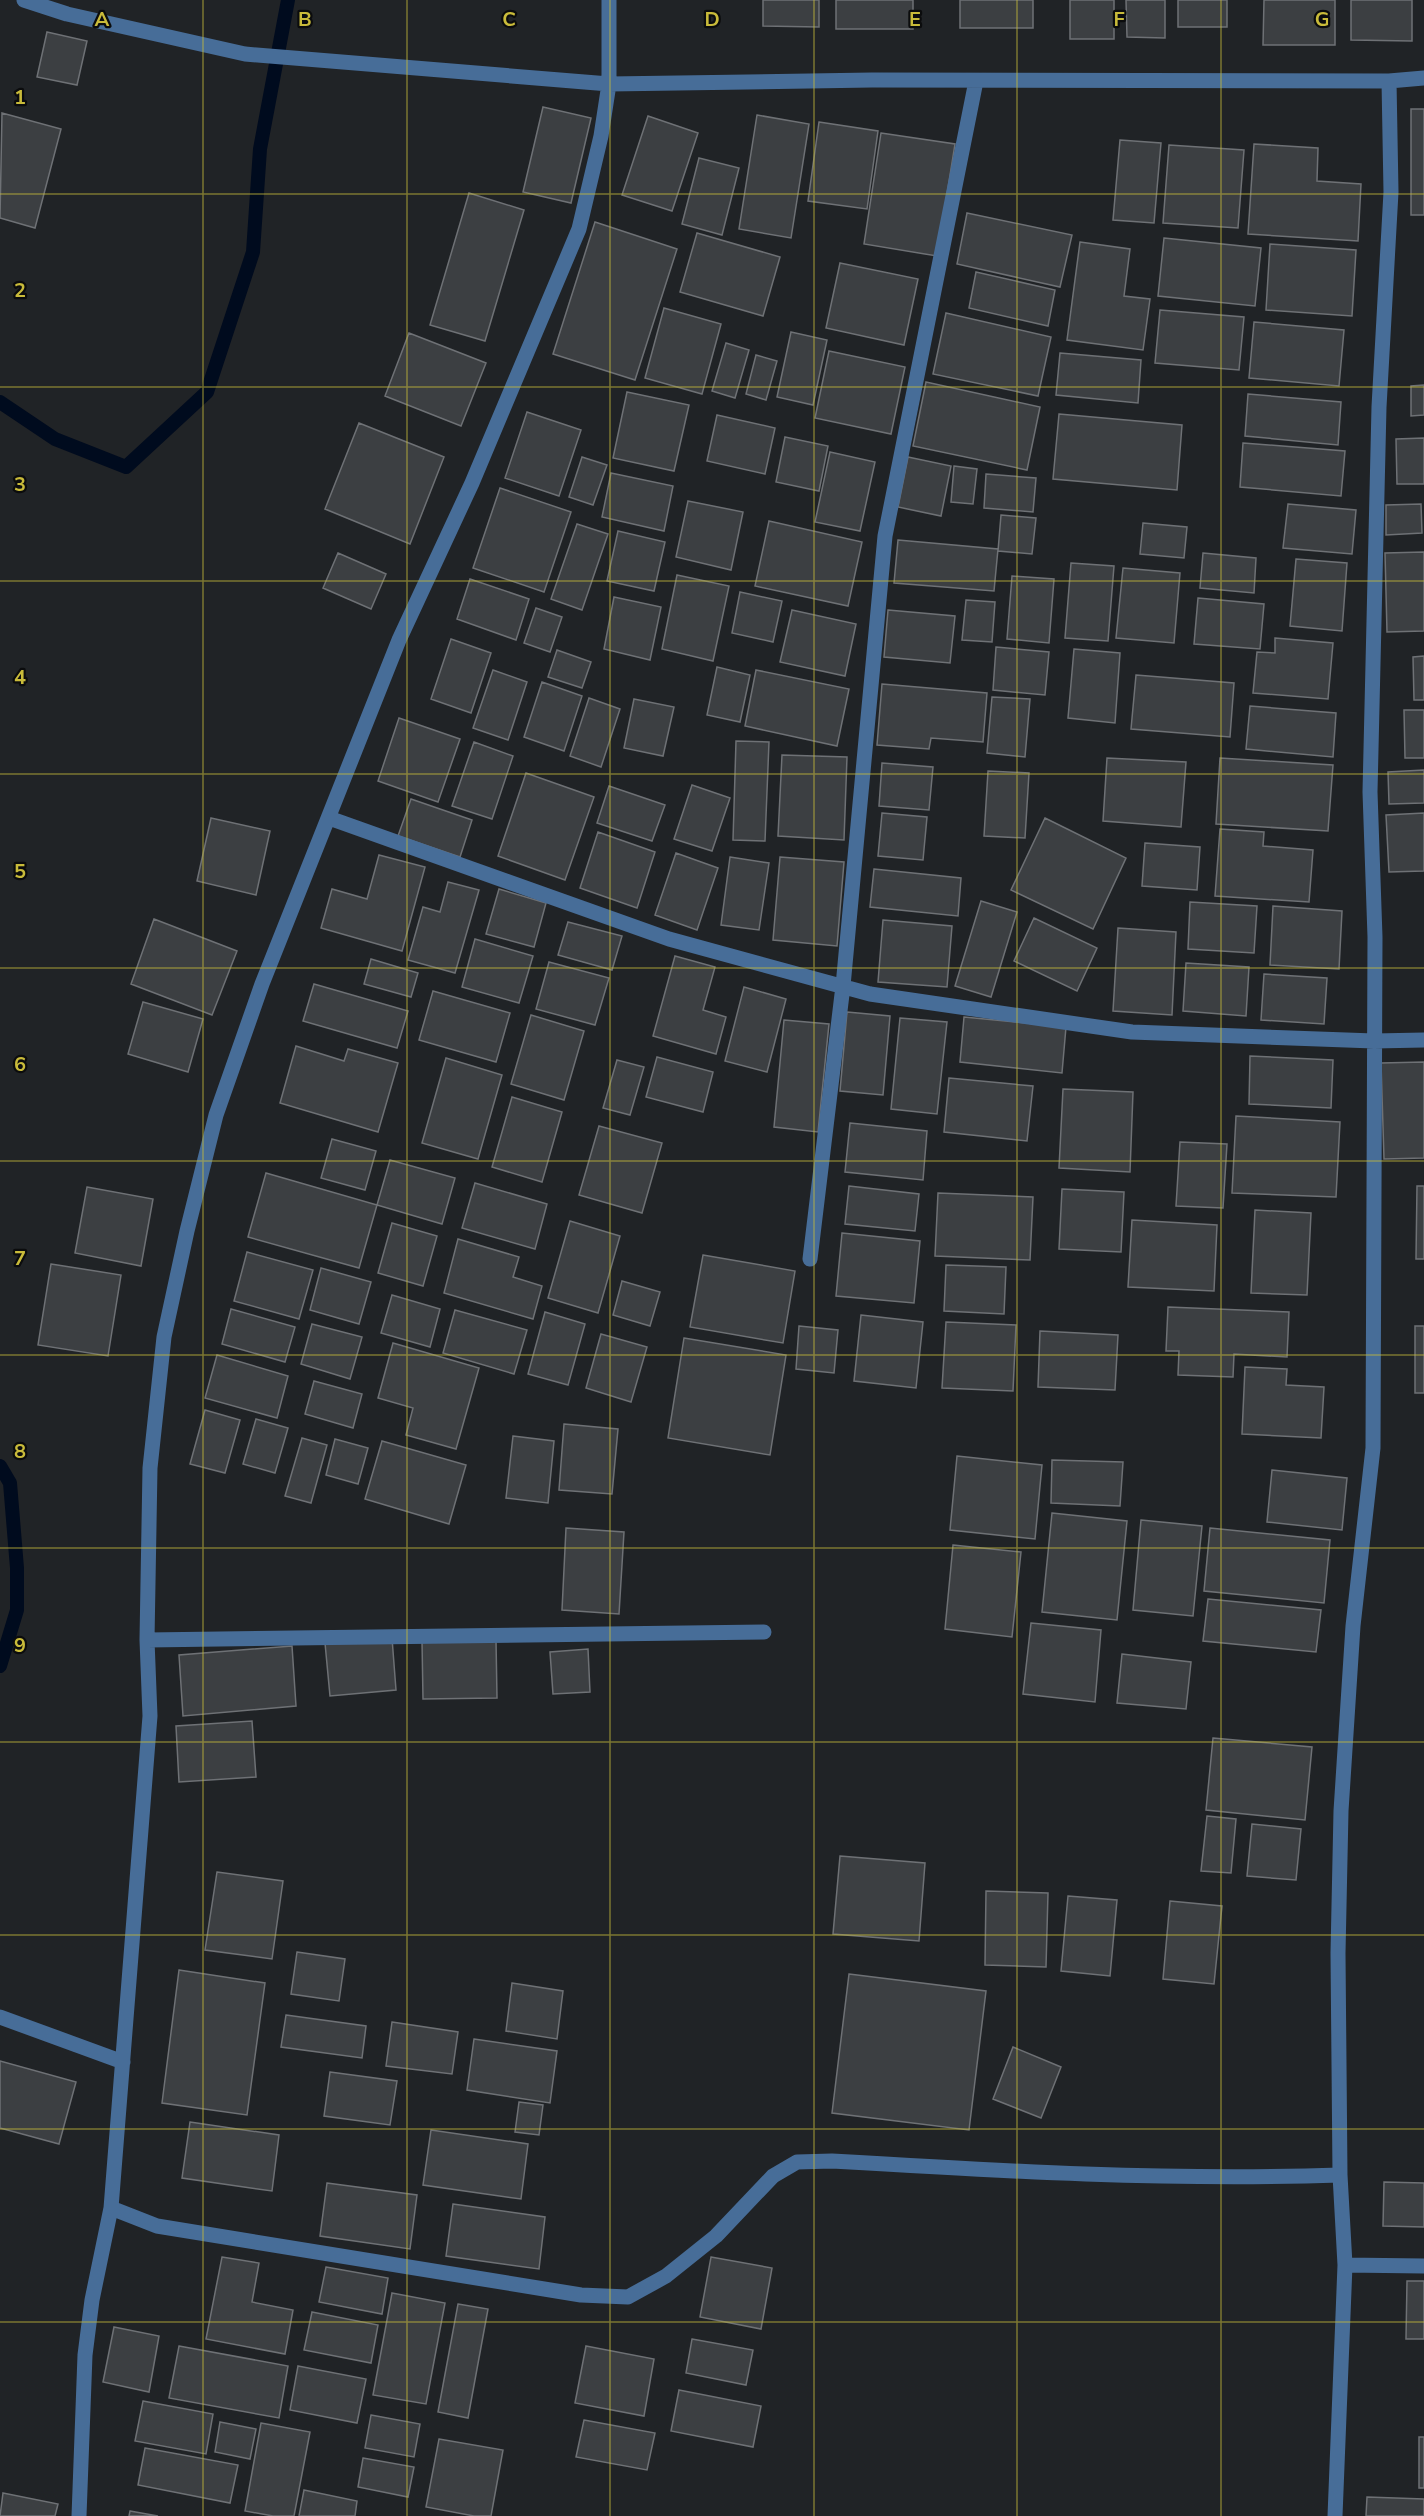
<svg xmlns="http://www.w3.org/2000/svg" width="1424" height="2516" font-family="'Nunito Sans',sans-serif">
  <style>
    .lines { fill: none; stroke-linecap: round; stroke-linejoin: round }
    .stream { stroke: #000b1e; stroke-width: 14 }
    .building { fill: #3c3f42; stroke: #6e7175; stroke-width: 1.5 }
    .minor { stroke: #476d98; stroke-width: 15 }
    .grid { fill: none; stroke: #c9bb3a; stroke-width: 1.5; stroke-opacity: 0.55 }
    .grid-label { font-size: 20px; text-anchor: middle; font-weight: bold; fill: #c9bb3a; stroke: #0b0c0d; stroke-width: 4.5; stroke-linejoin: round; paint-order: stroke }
  </style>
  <rect width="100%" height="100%" fill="#202326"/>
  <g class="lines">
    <!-- stream -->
    <path class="stream" d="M0 402 55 439 126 467 207 392 253 252 260 149 288 0
      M0 1466 10 1483 17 1568V1610L0 1666"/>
  </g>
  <!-- building -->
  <path class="building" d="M763 0H819V27L763 26Z
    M836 0H913V29H836Z
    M960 0H1033V28H960Z
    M1070 0H1114V39H1070Z
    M1126 0H1165V38L1127 37Z
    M1178 0H1227V27H1178Z
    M1264 0H1335V45H1263Z
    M1351 0H1412V41L1351 40Z
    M47 32 87 41 77 85 37 77Z
    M543 107 591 118 571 203 523 192Z
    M1411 109H1424V215H1411Z
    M2 113 61 129 35 228 0 218Z
    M757 115 809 124 791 238 739 229Z
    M648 116 698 133 672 211 622 195Z
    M819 122 878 131 867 209 808 201Z
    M881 133 955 144 937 256 864 244Z
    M1120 140 1161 143 1154 223 1113 220Z
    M1254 144 1318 148 1317 181 1361 184 1358 241 1248 234Z
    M1169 145 1244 150 1238 228 1163 223Z
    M699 158 739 168 722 235 682 224Z
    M469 193 524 210 485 341 430 325Z
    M967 213 1072 235 1060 287 957 264Z
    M595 222 677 249 635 380 553 354Z
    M697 233 780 257 763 316 680 292Z
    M1164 238 1261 248 1255 306 1158 296Z
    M1080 242 1130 249 1124 296 1150 299 1143 350 1067 340Z
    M1270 244 1356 250 1352 316 1266 310Z
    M840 263 918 279 904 345 826 328Z
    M976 272 1055 290 1048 326 969 308Z
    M664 308 721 324 702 394 645 378Z
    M1160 310 1244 317 1239 370 1155 363Z
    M946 313 1051 337 1038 396 933 374Z
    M1254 322 1344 330 1339 386 1249 378Z
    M791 332 827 340 813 405 777 397Z
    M409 333 486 363 461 426 385 396Z
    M726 343 749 350 735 398 712 391Z
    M829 351 905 367 891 434 815 418Z
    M1060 353 1141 360 1138 403 1056 395Z
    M756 355 777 361 766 400 746 394Z
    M926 382 1040 407 1027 470 913 446Z
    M1424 385V415L1411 416V386Z
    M627 392 689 405 674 471 613 458Z
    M1248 394 1341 402 1338 445 1245 436Z
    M527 412 581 430 559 496 505 478Z
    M1059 414 1182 425 1177 490 1053 479Z
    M717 415 775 428 765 474 707 461Z
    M359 423 444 457 410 544 325 509Z
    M785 437 828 446 819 491 776 482Z
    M1424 438V484H1397L1396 439Z
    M1243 443 1345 451 1341 496 1240 487Z
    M830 452 875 462 860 531 815 522Z
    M582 457 607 465 593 505 569 497Z
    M908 457 951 466 941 516 898 507Z
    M954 466 977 469 973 504 951 502Z
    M611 473 673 486 664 531 602 517Z
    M986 474 1036 478 1033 512 984 508Z
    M500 488 571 512 544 592 473 568Z
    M688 501 743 512 731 570 676 557Z
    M1288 504 1356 510 1352 554 1283 548Z
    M1421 504 1422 533 1386 535V505Z
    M1001 515 1036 518 1032 554 998 551Z
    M769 521 862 542 848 606 755 586Z
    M1143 523 1187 527 1184 558 1140 554Z
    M577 524 608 534 582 610 551 599Z
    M618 531 665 542 654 591 607 581Z
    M898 540 998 549 994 591 894 583Z
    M1424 552V631L1387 632 1385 553Z
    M338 553 386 574 371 609 323 588Z
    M1203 553 1256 558 1254 593 1200 588Z
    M1296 559 1347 563 1342 631 1290 626Z
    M1071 563 1114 566 1108 641 1065 638Z
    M1123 568 1180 573 1174 643 1116 638Z
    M677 575 729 586 713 661 662 649Z
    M1012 576 1054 579 1049 643 1007 639Z
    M470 579 529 599 516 640 457 619Z
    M740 592 782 601 773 642 732 633Z
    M614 597 661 607 650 660 604 649Z
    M1198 598 1264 604 1260 649 1194 644Z
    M966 600 995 602 992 642 962 640Z
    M536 608 562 617 550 652 524 643Z
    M792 610 856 624 845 676 780 662Z
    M888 610 955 616 950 663 884 657Z
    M1275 638 1333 643 1328 699 1253 693 1257 652 1275 653Z
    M451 639 491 653 471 713 431 699Z
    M996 647 1049 652 1045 695 993 690Z
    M1074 649 1120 653 1115 723 1068 718Z
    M557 650 591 662 582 688 548 677Z
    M1424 656V700H1414L1413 657Z
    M717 667 750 675 740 722 707 715Z
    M493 670 527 682 508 740 473 728Z
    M756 670 849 689 837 746 745 726Z
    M1136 675 1234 683 1230 737 1131 729Z
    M542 682 582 696 564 751 524 737Z
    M882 684 987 693 983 742 931 738 929 749 877 745Z
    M992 697 1030 699 1025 757 987 753Z
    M589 698 620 709 601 767 570 756Z
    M634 699 674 707 663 756 624 748Z
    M1250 706 1336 713 1333 757 1246 749Z
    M1404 710H1424V758H1405Z
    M399 718 460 739 438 802 378 781Z
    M736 741 769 742 765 841 733 840Z
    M474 742 513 756 492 819 452 806Z
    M782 755 847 757 844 840 778 836Z
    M1107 758 1186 762 1181 827 1103 821Z
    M1220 758 1333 765 1328 831 1216 824Z
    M882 763 933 767 929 810 879 806Z
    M1424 770V803L1389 804 1388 772Z
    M988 771 1029 773 1025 838 984 836Z
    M526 773 594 797 565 880 498 856Z
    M692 785 730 798 712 851 674 839Z
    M609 786 665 805 652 841 597 823Z
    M411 799 472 820 460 857 398 836Z
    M882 813 927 817 923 860 878 856Z
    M1424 813V871L1389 872 1386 815Z
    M211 818 270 831 256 895 197 881Z
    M1045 818 1126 858 1093 929 1011 890Z
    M1220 829 1264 832 1263 846 1313 850 1309 902 1215 896Z
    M598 832 655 852 637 908 580 888Z
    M1145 843 1200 847 1197 890 1142 886Z
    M676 853 718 868 697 930 655 915Z
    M379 855 425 867 402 951 321 928 332 889 367 899Z
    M730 857 769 863 759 930 721 925Z
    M780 857 844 862 837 946 773 940Z
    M874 869 961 878 958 916 870 907Z
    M448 882 479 890 455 973 408 960 423 907 440 912Z
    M499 889 546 903 534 947 486 934Z
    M981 901 1017 912 991 997 955 986Z
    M1190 902 1257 906 1254 953 1188 949Z
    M1273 906 1342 911 1339 969 1270 965Z
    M1034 918 1097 948 1077 991 1014 961Z
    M154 919 237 951 212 1015 131 984Z
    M883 920 952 926 947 987 878 982Z
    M568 922 622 936 612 970 558 955Z
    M1118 928 1176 932 1172 1015 1113 1011Z
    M475 939 533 956 519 1003 462 987Z
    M675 956 715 967 703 1010 726 1017 716 1054 653 1036Z
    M371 959 418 973 411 997 364 984Z
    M549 962 609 978 595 1025 536 1009Z
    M1186 963 1249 967 1246 1016 1183 1011Z
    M1264 974 1327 978 1324 1024 1261 1020Z
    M314 984 408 1011 397 1048 303 1021Z
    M744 987 786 999 767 1072 725 1061Z
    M433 991 510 1013 496 1062 419 1040Z
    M143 1002 203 1019 188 1072 128 1054Z
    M847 1012 890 1016 883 1095 840 1091Z
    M531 1015 584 1031 564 1100 511 1084Z
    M964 1017 1066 1027 1062 1073 960 1062Z
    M900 1018 947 1022 937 1114 891 1109Z
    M784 1020 829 1024 818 1132 774 1127Z
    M296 1046 344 1061 348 1049 398 1063 378 1132 280 1103Z
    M1250 1056 1333 1060 1331 1108 1249 1104Z
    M657 1057 713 1072 703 1112 646 1097Z
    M446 1058 502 1075 478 1159 422 1143Z
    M617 1060 644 1067 630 1115 603 1108Z
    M1424 1062V1158L1384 1159 1381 1063Z
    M949 1078 1033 1086 1027 1141 944 1132Z
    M1063 1089 1133 1092 1130 1172 1059 1168Z
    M512 1097 562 1112 542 1182 492 1167Z
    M1236 1116 1340 1122 1336 1197 1232 1193Z
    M850 1123 927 1131 923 1180 845 1172Z
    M599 1126 662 1143 642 1213 579 1195Z
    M332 1139 376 1151 365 1190 321 1178Z
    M1180 1142 1227 1144 1223 1208 1176 1206Z
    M390 1160 455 1178 442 1224 377 1205Z
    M266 1173 377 1205 359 1268 248 1237Z
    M475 1183 547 1204 535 1249 462 1228Z
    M849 1186 919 1194 915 1231 845 1224Z
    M1417 1186H1424V1259H1416Z
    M87 1187 153 1199 141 1266 75 1253Z
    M1062 1189 1124 1192 1121 1252 1059 1249Z
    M938 1193 1033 1197 1030 1260 935 1256Z
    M1255 1210 1311 1213 1307 1295 1251 1293Z
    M1132 1220 1217 1225 1214 1291 1128 1287Z
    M570 1221 620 1236 598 1313 548 1298Z
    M392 1223 437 1236 423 1286 378 1273Z
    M842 1233 920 1241 914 1303 836 1296Z
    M458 1239 519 1257 513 1277 542 1286 533 1319 444 1293Z
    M247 1252 313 1270 299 1319 234 1301Z
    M703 1255 795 1271 783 1343 690 1327Z
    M51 1264 121 1275 108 1356 38 1345Z
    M946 1265 1006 1267 1004 1314 944 1311Z
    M321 1268 371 1282 359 1324 310 1310Z
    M622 1281 660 1292 650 1326 613 1315Z
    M392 1295 440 1309 430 1347 381 1333Z
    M1168 1307 1289 1312 1287 1357 1234 1354 1233 1377 1178 1375 1179 1351H1166Z
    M231 1309 295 1327 285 1362 222 1344Z
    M455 1310 527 1330 514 1374 443 1353Z
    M545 1312 585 1324 568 1385 528 1374Z
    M861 1315 923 1322 916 1388 854 1381Z
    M946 1322 1016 1325 1013 1391 942 1388Z
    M312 1324 362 1337 350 1379 301 1364Z
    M799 1326 838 1330 834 1373 796 1369Z
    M1415 1326H1424V1393H1415Z
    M1040 1331 1118 1335 1115 1390 1038 1387Z
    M601 1334 647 1347 631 1402 586 1388Z
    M684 1338 786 1355 770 1455 668 1438Z
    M393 1343 479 1368 456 1449 406 1435 413 1408 378 1398Z
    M217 1355 288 1376 277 1418 205 1398Z
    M1245 1367 1287 1369 1286 1385 1324 1387 1321 1438 1242 1434Z
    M314 1381 362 1394 353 1428 305 1414Z
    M205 1410 240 1420 225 1473 190 1464Z
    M256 1419 288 1428 275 1473 243 1464Z
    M564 1424 618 1429 612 1494 559 1490Z
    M513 1436 554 1441 548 1503 506 1498Z
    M302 1438 327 1445 311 1503 285 1496Z
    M335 1439 368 1448 358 1484 326 1475Z
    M382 1441 466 1465 449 1524 365 1499Z
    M957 1456 1042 1465 1035 1539 950 1530Z
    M1052 1460 1123 1462 1120 1506 1051 1503Z
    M1272 1470 1347 1478 1342 1530 1267 1522Z
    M1052 1513 1127 1521 1117 1620 1042 1612Z
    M1141 1520 1202 1526 1193 1616 1133 1610Z
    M566 1528 624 1532 619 1614 562 1610Z
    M1210 1528 1330 1540 1324 1603 1204 1591Z
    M953 1545 1021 1552 1012 1637 945 1629Z
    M1208 1599 1321 1610 1316 1652 1203 1641Z
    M1031 1623 1101 1630 1095 1702 1023 1694Z
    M392 1638 396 1690 330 1696 325 1643Z
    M496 1640 497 1698 423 1699 422 1641Z
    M292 1646 296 1706 183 1716 179 1655Z
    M588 1649 590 1692 553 1694 550 1652Z
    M1122 1654 1191 1662 1186 1709 1117 1703Z
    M252 1721 256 1777 179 1782 176 1726Z
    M1213 1738 1312 1747 1305 1820 1206 1810Z
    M1207 1816 1236 1819 1231 1873 1201 1871Z
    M1252 1824 1301 1829 1296 1880 1247 1876Z
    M840 1856 925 1863 919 1941 833 1934Z
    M217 1872 283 1881 272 1959 205 1950Z
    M986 1891 1048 1893 1046 1967 985 1965Z
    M1068 1896 1117 1900 1110 1976 1061 1971Z
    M1170 1901 1222 1906 1214 1984 1163 1979Z
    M297 1952 345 1959 339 2001 291 1994Z
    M179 1970 265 1983 247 2115 162 2103Z
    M849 1974 986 1991 969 2130 832 2113Z
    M512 1983 563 1991 557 2039 506 2031Z
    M286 2015 366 2026 362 2058 281 2047Z
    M392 2022 458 2032 452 2074 386 2066Z
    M474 2039 557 2051 550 2103 467 2090Z
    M1013 2047 1061 2067 1041 2118 993 2099Z
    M0 2061 76 2082 59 2144 0 2128Z
    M330 2072 397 2081 390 2125 324 2116Z
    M519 2102 543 2105 539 2135 515 2132Z
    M190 2122 279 2135 272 2191 182 2178Z
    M431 2130 528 2144 521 2199 423 2185Z
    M1384 2182 1424 2183V2227L1383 2226Z
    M327 2183 417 2195 410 2249 320 2236Z
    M453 2204 545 2217 539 2269 446 2256Z
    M222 2257 259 2263 252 2302 293 2310 285 2354 206 2339Z
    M711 2257 772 2268 761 2329 700 2317Z
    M326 2267 388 2278 382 2314 319 2302Z
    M1407 2281H1424V2339H1406Z
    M392 2293 445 2303 426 2404 373 2395Z
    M458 2304 488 2309 468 2418 438 2412Z
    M312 2312 378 2325 371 2363 304 2350Z
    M114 2327 159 2336 149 2392 103 2382Z
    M692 2339 753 2350 746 2385 686 2373Z
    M179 2346 288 2366 279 2418 169 2398Z
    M586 2346 654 2359 644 2416 575 2403Z
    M298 2366 366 2379 357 2423 290 2410Z
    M679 2390 761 2406 753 2447 671 2431Z
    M143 2401 213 2414 206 2454 135 2441Z
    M371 2415 420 2424 414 2457 365 2448Z
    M584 2420 655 2433 647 2470 576 2457Z
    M220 2422 256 2429 250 2459 215 2452Z
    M261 2423 310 2432 294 2516H273L245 2511Z
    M1419 2437H1424V2488H1419Z
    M439 2439 503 2450 491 2516H474L426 2507Z
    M145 2448 238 2465 230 2503 138 2485Z
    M363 2458 414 2467 408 2497 358 2487Z
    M304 2490 357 2501 355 2516H299Z
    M3 2493 58 2504 55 2516H0Z
    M1367 2497 1424 2499V2516H1366Z
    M130 2511 158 2516H129Z"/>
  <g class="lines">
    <!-- minor -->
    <path class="minor" d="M24 0 67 14 245 54 609 84 872 80 1389 81 1424 78
      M329 818 669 939 870 994 1132 1032 1374 1041 1424 1040
      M810 1259 843 986 885 536 976 81
      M147 1640 764 1632
      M0 2017 123 2062
      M1340 2175 1338 1953 1341 1811 1353 1626 1373 1448 1375 937 1370 792 1379 407 1391 192 1389 81
      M111 2208 157 2226 581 2295 628 2297 666 2276 716 2236 773 2176 797 2162 832 2161C1001 2171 1170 2181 1340 2175L1345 2265 1335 2516
      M1345 2265 1424 2266
      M79 2516 85 2355 92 2300 111 2208 150 1716 147 1640 150 1468 164 1337 187 1231 216 1115 262 984 399 640 472 483 579 229 601 136 609 84V0"/>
  </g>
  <!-- grid -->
  <path class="grid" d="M203 0V2516M407 0V2516M610 0V2516M814 0V2516M1017 0V2516M1221 0V2516M0 194H1424M0 387H1424M0 581H1424M0 774H1424M0 968H1424M0 1161H1424M0 1355H1424M0 1548H1424M0 1742H1424M0 1935H1424M0 2129H1424M0 2322H1424"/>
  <g class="grid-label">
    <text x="102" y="26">A</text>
    <text x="305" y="26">B</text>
    <text x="509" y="26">C</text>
    <text x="712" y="26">D</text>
    <text x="915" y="26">E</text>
    <text x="1119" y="26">F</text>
    <text x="1322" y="26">G</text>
    <text x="20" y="104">1</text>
    <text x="20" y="297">2</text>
    <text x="20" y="491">3</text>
    <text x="20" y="684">4</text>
    <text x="20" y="878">5</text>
    <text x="20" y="1071">6</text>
    <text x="20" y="1265">7</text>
    <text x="20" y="1458">8</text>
    <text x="20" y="1652">9</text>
  </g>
</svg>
